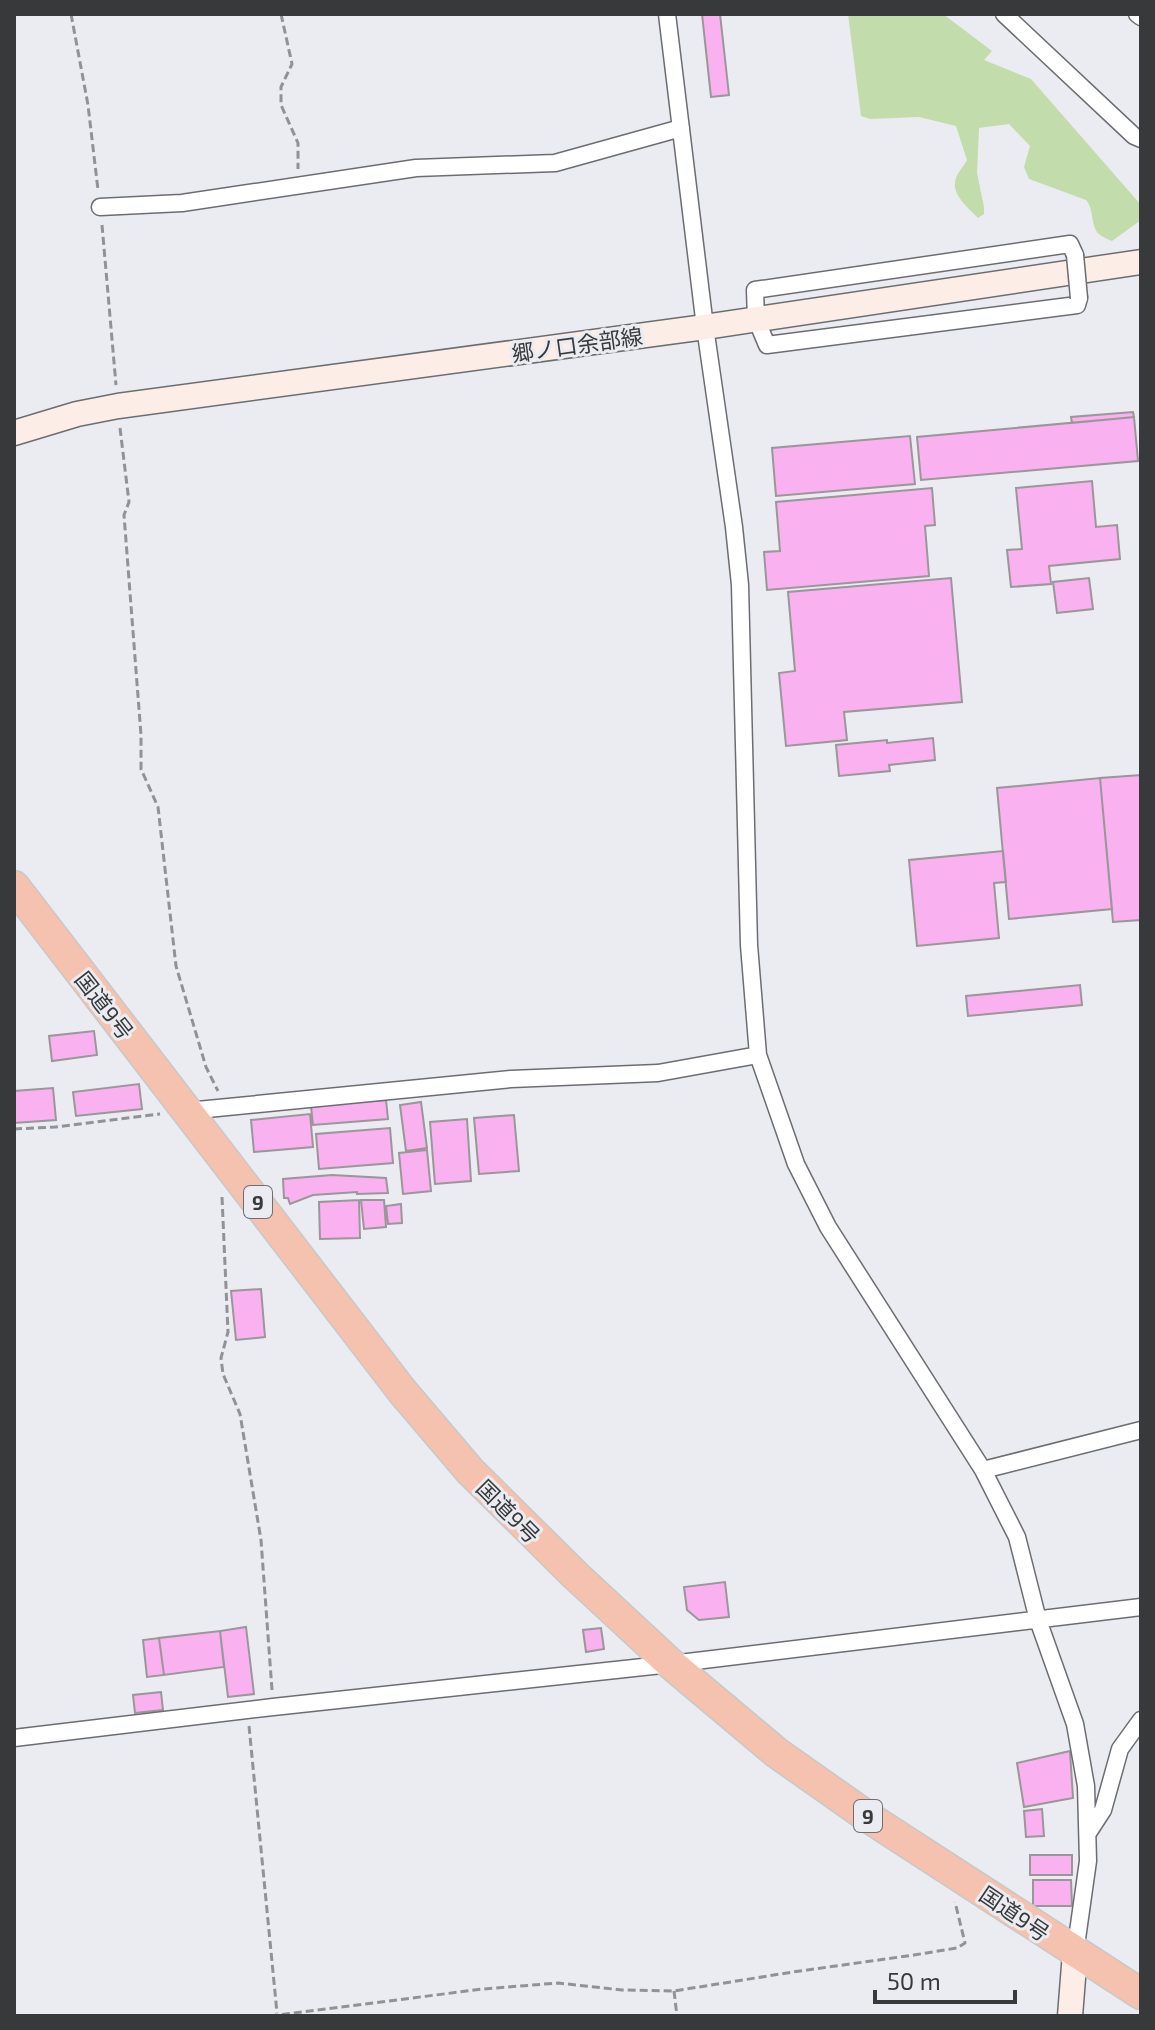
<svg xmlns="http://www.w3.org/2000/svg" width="1155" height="2030" font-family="'Exo 2','Noto Sans JP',sans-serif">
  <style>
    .green { fill: #c2dcac }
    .building { fill: #f9b2ef; stroke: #9a9699; stroke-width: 2 }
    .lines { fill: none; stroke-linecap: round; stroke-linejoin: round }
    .street-casing { stroke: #6c6d71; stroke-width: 19 }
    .secondary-casing { stroke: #6c6d71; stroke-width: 27 }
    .highway-casing { stroke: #c7c8c8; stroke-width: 33 }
    .path { stroke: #909295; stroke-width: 3; stroke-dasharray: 8 4; stroke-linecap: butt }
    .street { stroke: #fff; stroke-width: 16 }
    .secondary { stroke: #fcede7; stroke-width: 24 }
    .highway { stroke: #f4c2ae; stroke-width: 30 }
    .street-bridge-casing { stroke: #6c6d71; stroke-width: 19; stroke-linecap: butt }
    .street-bridge { stroke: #fff; stroke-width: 16 }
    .labels { text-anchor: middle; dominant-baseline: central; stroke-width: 6; stroke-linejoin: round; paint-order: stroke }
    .shield { fill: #eaecf1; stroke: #6d6f72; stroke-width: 2 }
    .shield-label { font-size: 20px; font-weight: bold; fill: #38393b }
    .street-label { font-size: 22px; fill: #38393b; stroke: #eaecf1 }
  </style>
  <rect width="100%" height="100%" fill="#eaecf1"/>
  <!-- green -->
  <path class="green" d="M848 14H943L992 51 984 60 1031 79 1141 205V220L1112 241C1111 241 1099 235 1099 234 1090 226 1095 211 1086 200L1029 179 1024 167 1030 146 1009 124 979 128 977 173 984 207V214L978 218C968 207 950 194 956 178 958 172 964 166 967 160L956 126 919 117 870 119 861 116Z"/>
  <!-- building -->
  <path class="building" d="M702 14H720L729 95 711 97Z
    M1133 412 1134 417 1072 423 1071 417Z
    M1134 417 1138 461 921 480 917 437Z
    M910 436 915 484 776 496 772 448Z
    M1092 481 1096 527 1117 525 1120 559 1049 566 1051 584 1011 587 1007 550 1022 549 1016 488Z
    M932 488 935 525 925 526 929 576 767 590 764 552 780 551 776 502Z
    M951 578 962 702 844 712 847 740 786 746 779 673 795 671 788 592Z
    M1089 578 1093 609 1057 613 1053 582Z
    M933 738 935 760 889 765 890 771 839 776 836 745 887 740V743Z
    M1141 775V920L1113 922 1100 778Z
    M1100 778 1112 909 1009 919 997 788Z
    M1003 851 1006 882 994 883 999 938 917 946 909 860Z
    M1080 985 1082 1005 968 1016 966 996Z
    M94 1031 97 1055 52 1061 49 1036Z
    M139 1084 142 1109 76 1116 73 1092Z
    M53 1088 56 1120 14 1123V1091Z
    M386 1100 388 1119 313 1125 311 1106Z
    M421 1102 427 1148 406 1151 400 1105Z
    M310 1114 313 1147 254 1152 251 1120Z
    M514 1115 519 1171 479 1174 474 1118Z
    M467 1119 471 1181 435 1184 430 1122Z
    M390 1128 393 1163 319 1169 316 1134Z
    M427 1150 431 1191 403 1194 399 1153Z
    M332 1175 386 1178 388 1193 357 1194V1192L313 1195 290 1204 288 1198H284L283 1179Z
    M359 1200 360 1238 320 1239 319 1202Z
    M361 1200H384L386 1227 364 1229Z
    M401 1204 402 1223 388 1224 386 1206Z
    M261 1289 265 1337 236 1340 231 1291Z
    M725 1582 729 1617 699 1620 687 1610 684 1587Z
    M246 1627 254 1694 228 1697 220 1631Z
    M601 1628 604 1649 586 1652 583 1630Z
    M220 1631 224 1667 164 1675 159 1638Z
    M159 1638 164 1675 147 1677 143 1640Z
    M161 1692 163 1710 135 1713 133 1695Z
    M1070 1751 1073 1798 1024 1807 1017 1763Z
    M1042 1809 1044 1836 1026 1837 1024 1811Z
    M1030 1855H1072V1875H1030Z
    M1033 1880H1071L1072 1906H1033Z"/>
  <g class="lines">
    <!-- street casing -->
    <g class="street-casing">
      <path id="street" d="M667 14 705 327 734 527 740 585 749 945 758 1055 796 1164 828 1227 983 1470 1017 1537 1038 1620 1075 1724 1086 1786 1088 1861 1075 1953
        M1004 14 1134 136 1141 139
        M1137 14 1141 17
        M100 207 182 203 416 168 555 163 681 128
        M1075 255 1070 244 755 290 756 319 767 345 1077 305 1079 298
        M187 1111 511 1079 658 1073 758 1055
        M983 1470 1141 1430
        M14 1738 273 1707 671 1664 1141 1607
        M1088 1833 1103 1810 1120 1749 1141 1720"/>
    </g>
    <!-- secondary casing -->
    <g class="secondary-casing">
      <path id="secondary" d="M14 433 77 414 118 406 705 327 1141 262
        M1070 2016 1075 1953"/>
    </g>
    <!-- highway casing -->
    <g class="highway-casing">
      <path id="highway" d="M14 886 402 1391 470 1471 575 1575 671 1664 777 1753 868 1817 1141 1994"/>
    </g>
    <!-- path -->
    <path class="path" d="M71 14 88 105 98 190
      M281 14 292 64 281 87V105L298 143V169
      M102 225 116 385
      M120 428 129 502 124 515 141 735V769L158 807 176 966 206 1067 218 1091
      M14 1129 55 1127 160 1114
      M222 1197 228 1332 221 1358 223 1374 240 1414 261 1540 272 1690
      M249 1726 277 2013
      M674 1991 677 2016
      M270 2016 483 1989 558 1983 622 1990 674 1991 793 1972 914 1955 957 1948 965 1943 955 1902"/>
    <!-- street -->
    <use href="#street" class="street"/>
    <!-- secondary -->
    <use href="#secondary" class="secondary"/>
    <!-- highway -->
    <use href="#highway" class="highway"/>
    <!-- street-bridge casing -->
    <g class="street-bridge-casing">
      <path id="street-bridge" d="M1075 255 1079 298"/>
    </g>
    <!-- street-bridge -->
    <use href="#street-bridge" class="street-bridge"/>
  </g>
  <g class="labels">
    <!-- shield labels -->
    <g class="shield">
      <rect x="244" y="1186" width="28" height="32" rx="6"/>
      <rect x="854" y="1800" width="28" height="32" rx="6"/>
    </g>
    <g class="shield-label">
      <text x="258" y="1202">9</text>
      <text x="868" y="1816">9</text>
    </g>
    <!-- street labels -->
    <g class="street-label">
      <text transform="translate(577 344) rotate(-8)">郷ノ口余部線</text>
      <text transform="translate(105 1005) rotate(52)">国道9号</text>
      <text transform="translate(509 1511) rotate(45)">国道9号</text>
      <text transform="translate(1015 1913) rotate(34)">国道9号</text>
    </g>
  </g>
  <!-- border -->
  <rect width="1155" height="2030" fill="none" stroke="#38393b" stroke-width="32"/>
  <!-- scale -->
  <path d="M875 1990v12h140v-12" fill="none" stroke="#38393b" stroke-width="4"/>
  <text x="887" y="1990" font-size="24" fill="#38393b" stroke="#eaecf1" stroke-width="6" paint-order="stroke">50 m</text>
</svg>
